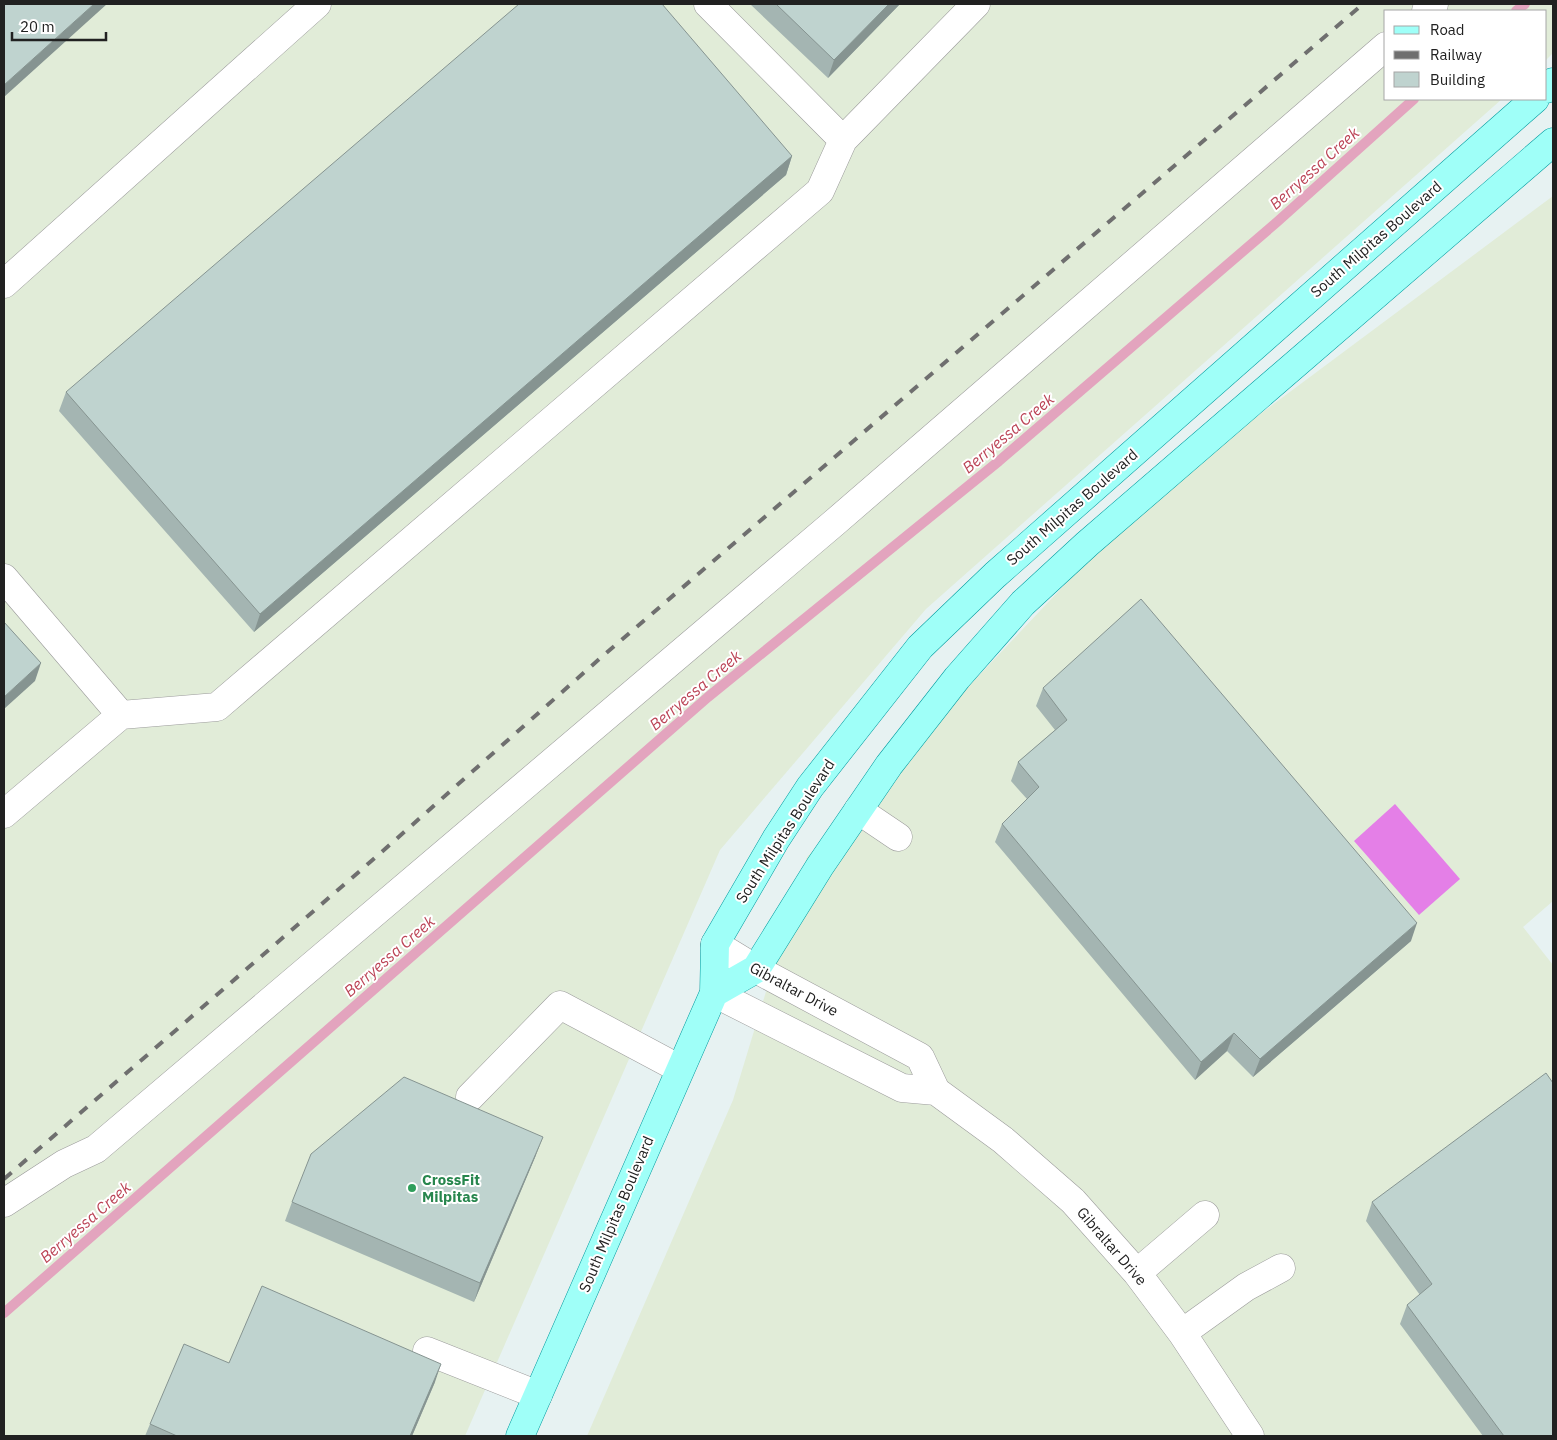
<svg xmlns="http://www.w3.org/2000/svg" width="1557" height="1440" font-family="'IBM Plex Sans',sans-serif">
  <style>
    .industrial { fill: #e1ecd8 }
    .pitch { fill: #e47fe7 }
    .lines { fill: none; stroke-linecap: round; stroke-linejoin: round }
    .stream { stroke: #e3a4be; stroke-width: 10 }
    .minor-casing { stroke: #9b9b9b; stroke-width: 29 }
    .major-casing { stroke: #009a9e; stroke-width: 29 }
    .minor { stroke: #fff; stroke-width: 28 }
    .major { stroke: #9ffff8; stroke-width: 28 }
    .rail { stroke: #6f6f6f; stroke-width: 4; stroke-dasharray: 10 10; stroke-linecap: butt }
    .wall { fill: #a4b5b2 }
    .shaded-wall { fill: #869491 }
    .building { fill: #bfd3cf; stroke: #869491 }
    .leisure-dot { fill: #2e9e5b; stroke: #fff; stroke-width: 2 }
    .labels { text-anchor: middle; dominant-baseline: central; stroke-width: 4; stroke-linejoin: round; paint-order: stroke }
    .street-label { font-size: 15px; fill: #212121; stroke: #fff }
    .leisure-label { font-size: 15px; font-weight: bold; fill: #27864d; stroke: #fff; text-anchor: start }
    .water-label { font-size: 16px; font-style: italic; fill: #bb4355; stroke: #fff }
  </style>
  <rect width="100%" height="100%" fill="#e7f2f2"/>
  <!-- industrial -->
  <path class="industrial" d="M4 4H1553V53L1546 60V11H1386V99H1502L926 609 720 850 465 1436H4Z
    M1553 196V901L1523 927 1553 965V1436H587L733 1100 807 857 1146 499Z"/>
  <!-- pitch -->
  <path class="pitch" d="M1395 804 1460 879 1419 915 1354 841Z"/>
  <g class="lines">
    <!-- stream -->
    <path class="stream" d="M1516 11 1525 4
      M4 1313 708 697 999 461 1277 222 1414 99"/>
    <!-- minor casing -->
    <g class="minor-casing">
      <path id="minor" d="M708 4 843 140
        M1426 11 1434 4
        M4 284 317 4
        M4 578 121 715 4 814
        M121 715 217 707 820 191 843 140 976 4
        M858 810 898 837
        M715 944 756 969 920 1057 936 1091 1003 1140 1073 1201 1137 1273 1182 1333 1250 1436
        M714 993 902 1088 936 1091
        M470 1097 560 1005 680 1069
        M4 1203 64 1164 96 1149 834 523 1386 46
        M1137 1273 1205 1215
        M1182 1333 1246 1287 1281 1268
        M427 1351 538 1395"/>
    </g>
    <!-- major casing -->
    <g class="major-casing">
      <path id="major" d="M1546 89 1553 82
        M714 993 756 969 820 866 889 765 957 678 1023 603 1087 544 1553 142
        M520 1436 714 993 715 944 776 839 810 787 920 647 995 575 1535 99"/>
    </g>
    <!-- minor -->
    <use href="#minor" class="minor"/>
    <!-- major -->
    <use href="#major" class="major"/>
    <!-- rail -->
    <path class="rail" d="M4 1179 376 857 605 654 1363 4"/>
  </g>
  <!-- wall -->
  <path class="wall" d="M750 4H900L828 78Z
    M792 156 786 175 254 632 59 411 66 392Z
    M1043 688 1411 941 1253 1077 1227 1051 1195 1080 995 842 1002 824 1027 799 1011 781 1018 762 1055 730 1036 706Z
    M536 1155 474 1302 285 1221 292 1202Z
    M1372 1202 1553 1436H1483L1400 1324 1407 1305 1420 1295 1366 1221Z
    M435 1382 412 1436H145L150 1424Z"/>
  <!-- shaded-wall -->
  <path class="shaded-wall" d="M94 4H107L4 97V85Z
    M889 4H900L828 78 834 60Z
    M792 156 786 175 254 632 260 614Z
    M41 663 35 681 4 709V697Z
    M1417 923 1411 941 1253 1077 1260 1059Z
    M1234 1033 1227 1051 1195 1080 1201 1062Z
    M543 1137 536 1155 474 1302 480 1283Z
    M441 1364 435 1382 412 1436H410Z"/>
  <!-- building -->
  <path class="building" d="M4 4H94L4 85Z
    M519 4H662L792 156 260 614 66 392Z
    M776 4H889L834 60Z
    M1141 599 1417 923 1260 1059 1234 1033 1201 1062 1002 824 1039 787 1018 762 1067 720 1043 688Z
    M4 622 41 663 4 697Z
    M1546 1073 1553 1083V1436H1504L1407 1305 1432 1284 1372 1202Z
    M404 1077 543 1137 480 1283 292 1202 311 1154Z
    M262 1286 441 1364 410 1436H177L150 1424 184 1344 229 1363Z"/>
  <!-- markers -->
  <circle class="leisure-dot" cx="412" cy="1188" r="5"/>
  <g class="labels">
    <!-- street labels -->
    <g class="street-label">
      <text transform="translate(1376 239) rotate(-41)">South Milpitas Boulevard</text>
      <text transform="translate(1072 507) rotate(-41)">South Milpitas Boulevard</text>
      <text transform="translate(785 831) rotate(-57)">South Milpitas Boulevard</text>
      <text transform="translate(794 989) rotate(28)">Gibraltar Drive</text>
      <text transform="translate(616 1214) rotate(-67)">South Milpitas Boulevard</text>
      <text transform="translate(1112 1246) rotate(49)">Gibraltar Drive</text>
    </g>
    <!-- leisure labels -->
    <g class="leisure-label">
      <text x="422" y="1179">CrossFit<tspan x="422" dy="17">Milpitas</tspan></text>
    </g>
    <!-- water labels -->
    <g class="water-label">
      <text transform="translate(1314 168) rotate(-42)">Berryessa Creek</text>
      <text transform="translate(1008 433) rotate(-40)">Berryessa Creek</text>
      <text transform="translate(695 690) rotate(-40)">Berryessa Creek</text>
      <text transform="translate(389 956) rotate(-41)">Berryessa Creek</text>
      <text transform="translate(85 1222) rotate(-41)">Berryessa Creek</text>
    </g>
  </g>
  <!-- border -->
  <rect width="1557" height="1440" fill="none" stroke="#212121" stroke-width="10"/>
  <!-- legend -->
  <rect x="1384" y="10" width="162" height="90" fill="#ffffff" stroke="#a6a6a6"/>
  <rect x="1394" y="26" width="25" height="8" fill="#9ffff8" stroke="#a6a6a6"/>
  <text x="1430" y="35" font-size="15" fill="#212121">Road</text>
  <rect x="1394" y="51" width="25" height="8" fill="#6f6f6f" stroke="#a6a6a6"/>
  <text x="1430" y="60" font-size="15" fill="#212121">Railway</text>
  <rect x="1394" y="72" width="25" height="15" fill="#bfd3cf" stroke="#a6a6a6"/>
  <text x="1430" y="85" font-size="15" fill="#212121">Building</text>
  <!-- scale -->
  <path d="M12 32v8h94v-8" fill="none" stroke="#212121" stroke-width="2.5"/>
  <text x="20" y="32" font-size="15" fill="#212121" stroke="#ffffff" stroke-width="4" paint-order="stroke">20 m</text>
</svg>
